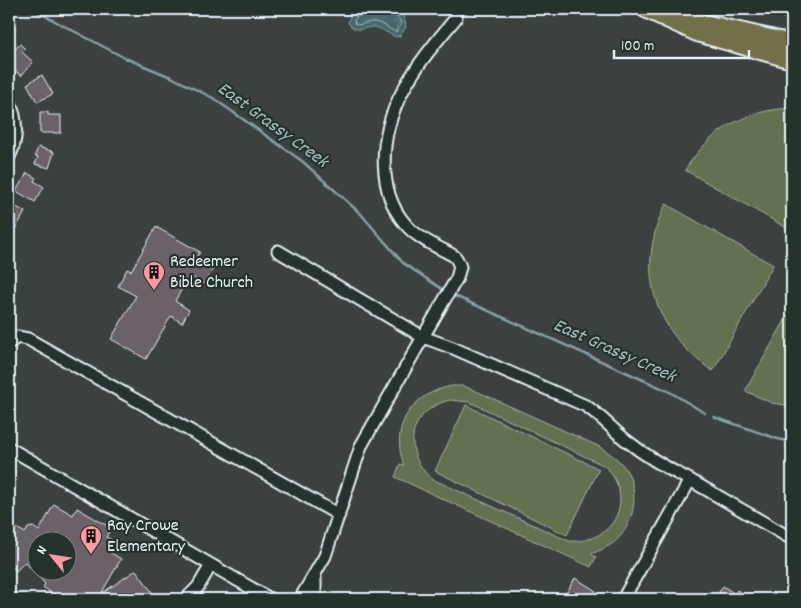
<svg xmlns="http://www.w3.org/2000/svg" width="801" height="608" font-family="Dekko,sans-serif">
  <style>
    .pitch { fill: #647151; stroke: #a6b1a4; fill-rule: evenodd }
    .water { fill: url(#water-ripples); stroke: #879fa5 }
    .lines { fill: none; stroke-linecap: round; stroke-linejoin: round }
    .shore { stroke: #a8bac0; stroke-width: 1 }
    .stream { stroke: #879fa5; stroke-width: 2.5 }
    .building { fill: #6b6268; stroke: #e8f1f8; fill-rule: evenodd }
    .minor-casing { stroke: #e8f1f8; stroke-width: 15 }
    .highway-casing { stroke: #e8f1f8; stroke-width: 20 }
    .minor { stroke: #26332d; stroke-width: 11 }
    .highway { stroke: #726f4a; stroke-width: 16 }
    .labels { text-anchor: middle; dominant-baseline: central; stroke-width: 4.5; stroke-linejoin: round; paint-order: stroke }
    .poi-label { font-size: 18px; fill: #e8f1f8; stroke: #26332d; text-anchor: start }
    .water-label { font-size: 19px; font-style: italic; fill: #a8bac0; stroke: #26332d }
  </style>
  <defs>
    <pattern id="water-ripples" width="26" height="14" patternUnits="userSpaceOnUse" patternTransform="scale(1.25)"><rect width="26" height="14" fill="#47686d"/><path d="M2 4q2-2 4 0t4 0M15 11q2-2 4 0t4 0" fill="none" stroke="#627e83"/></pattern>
  </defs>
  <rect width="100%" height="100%" fill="#3b413f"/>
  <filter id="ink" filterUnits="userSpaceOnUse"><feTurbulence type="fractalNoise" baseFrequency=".02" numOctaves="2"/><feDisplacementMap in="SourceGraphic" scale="10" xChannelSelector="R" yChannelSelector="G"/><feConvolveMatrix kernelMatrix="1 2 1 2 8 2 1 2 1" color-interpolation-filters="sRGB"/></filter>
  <g filter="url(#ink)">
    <!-- pitch -->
    <path class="pitch" d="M792 108V231L685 170C710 130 745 110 792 108Z
      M666 204 773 265 713 371C653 332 634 268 666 204Z
      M792 308V406L772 403 745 391Z
      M452 386H463L474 390 598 446C608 452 618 458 625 468 641 491 635 527 612 544 605 549 598 551 591 554L596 557 591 567 395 477 400 464 404 465C389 426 412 393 452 386ZM450 400 470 402 605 466C637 499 614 544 569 541L432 479C401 452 408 410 450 400Z
      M466 405 599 469 567 535 435 471Z"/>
    <!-- water -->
    <path class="water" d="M361 9C377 9 406 4 406 27L400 36 396 37C390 35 384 30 378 28 365 24 359 36 348 23 349 15 353 12 361 9Z"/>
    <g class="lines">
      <!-- shore -->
      <path class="shore" d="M360 9V14L354 20 355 24C362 26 366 22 372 22 382 22 388 29 396 32L401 23 399 19 392 14 391 9"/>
      <!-- stream -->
      <path class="stream" d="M32 9 125 58 171 77 213 98 302 161 361 214 403 263 442 289
        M455 296 668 391 705 413
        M714 417 778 439 792 442"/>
    </g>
    <!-- building -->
    <path class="building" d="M20 44 25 49 22 52 33 62 21 76 9 65V56Z
      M42 75 53 94 37 102 27 84Z
      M40 112H48V115H61V133H40Z
      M38 147 54 152 49 168 35 164 38 157 35 156Z
      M27 173 36 178 34 181 44 187 35 202 16 191Z
      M9 203 25 212 16 228 9 224Z
      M156 227 200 252 197 257 214 267 204 284 189 276 175 301 189 310 182 323 171 316 146 359 111 339 136 296 118 286 127 269 131 271Z
      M54 504 73 515 77 508 111 528 106 537 114 541 108 551 121 559 101 594 136 570 152 592 141 599H50L53 594 43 587 45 584 25 562 16 571 9 564V523L25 533 28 528 33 527 39 531ZM38 540H68V570H38Z
      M575 578 596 591 592 599H563Z
      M723 586 735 594 737 590 743 594 741 598 744 599H715Z"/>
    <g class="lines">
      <!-- minor casing -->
      <g class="minor-casing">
        <path id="minor" d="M9 100C17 119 18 139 9 157
          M278 251 423 337 457 278 460 267C459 264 457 259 455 257 452 254 448 253 445 251 433 245 419 238 409 228 394 213 387 194 385 174 378 111 418 63 456 18
          M9 343 17 337 28 339 339 515
          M9 448 270 599
          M315 576V599
          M186 599 198 587 211 565
          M300 599 325 556 361 446 423 337 453 348 586 406C601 416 613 430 627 441 647 457 668 469 690 480
          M623 599 690 480 792 539"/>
      </g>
      <!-- highway casing -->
      <g class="highway-casing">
        <path id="highway" d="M645 9 697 33 792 60
          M787 9 792 10
          M678 17 792 43"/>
      </g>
      <!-- minor -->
      <use href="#minor" class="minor"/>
      <!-- highway -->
      <use href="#highway" class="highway"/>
    </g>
  </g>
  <!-- icons -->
  <defs>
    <g id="building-pin" transform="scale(1.125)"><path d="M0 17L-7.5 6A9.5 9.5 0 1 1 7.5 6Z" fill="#ff9aa2" stroke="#26332d"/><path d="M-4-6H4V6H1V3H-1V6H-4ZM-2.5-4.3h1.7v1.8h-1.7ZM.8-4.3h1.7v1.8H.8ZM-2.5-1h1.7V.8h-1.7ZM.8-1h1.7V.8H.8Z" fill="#111"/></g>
  </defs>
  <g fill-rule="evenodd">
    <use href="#building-pin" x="154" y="272"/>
    <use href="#building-pin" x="91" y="536"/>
  </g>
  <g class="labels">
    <!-- poi labels -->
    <g class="poi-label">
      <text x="170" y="262">Redeemer<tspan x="170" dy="21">Bible Church</tspan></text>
      <text x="107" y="526">Ray Crowe<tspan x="107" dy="21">Elementary</tspan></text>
    </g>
    <!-- water labels -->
    <g class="water-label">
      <text transform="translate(272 126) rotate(36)">East Grassy Creek</text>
      <text transform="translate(614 352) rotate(24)">East Grassy Creek</text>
    </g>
  </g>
  <!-- margin -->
  <rect width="801" height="608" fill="none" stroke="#26332d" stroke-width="30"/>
  <rect x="15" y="15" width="771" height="578" fill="none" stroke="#e8f1f8" stroke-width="2" filter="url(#ink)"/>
  <!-- north arrow -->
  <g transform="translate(52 556) rotate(300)"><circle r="24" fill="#26332d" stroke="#747f7e"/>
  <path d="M0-4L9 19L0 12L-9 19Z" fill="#ff9aa2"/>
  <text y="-8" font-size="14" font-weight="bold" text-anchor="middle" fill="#e8f1f8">N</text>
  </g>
  <!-- scale -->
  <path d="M614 50v8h135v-8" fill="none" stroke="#e8f1f8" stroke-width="2.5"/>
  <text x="621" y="50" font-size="15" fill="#e8f1f8" stroke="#26332d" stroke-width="4" paint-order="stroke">100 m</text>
</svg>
